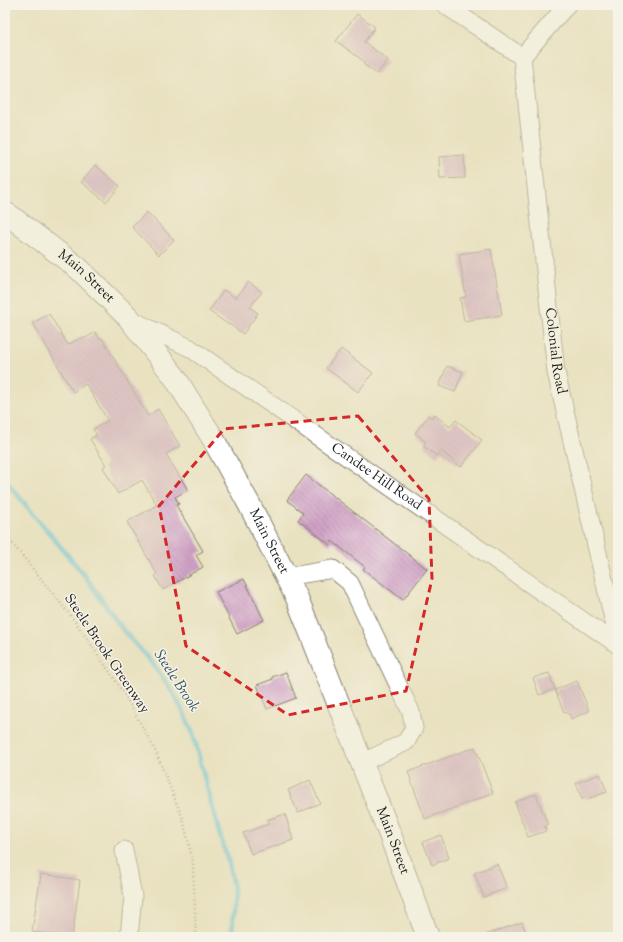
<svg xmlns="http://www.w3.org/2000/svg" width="623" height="942" font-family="'Sorts Mill Goudy',serif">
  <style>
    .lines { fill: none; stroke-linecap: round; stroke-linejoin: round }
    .stream { stroke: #5ec2dc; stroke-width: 5 }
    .building { fill: url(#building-back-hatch) }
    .minor-casing { stroke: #827f6e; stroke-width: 19 }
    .major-casing { stroke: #827f6e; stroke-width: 24 }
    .path { stroke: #827f6e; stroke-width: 2.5; stroke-dasharray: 1 3; stroke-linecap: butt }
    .minor { stroke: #fff; stroke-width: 17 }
    .major { stroke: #fff; stroke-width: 22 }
    .marked { fill: none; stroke: #d62828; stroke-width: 3; stroke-dasharray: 8 5; stroke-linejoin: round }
    .labels { text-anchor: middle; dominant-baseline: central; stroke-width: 3; stroke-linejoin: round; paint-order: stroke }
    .street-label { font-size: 14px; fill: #1c1c1c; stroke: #f7f3e8 }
    .water-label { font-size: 15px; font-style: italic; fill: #33565f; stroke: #f7f3e8 }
  </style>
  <defs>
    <pattern id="building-back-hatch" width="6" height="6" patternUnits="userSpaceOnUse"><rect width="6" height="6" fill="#cfa0c5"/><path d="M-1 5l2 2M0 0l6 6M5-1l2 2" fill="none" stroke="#b189a9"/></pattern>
  </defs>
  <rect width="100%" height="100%" fill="#f7f3e8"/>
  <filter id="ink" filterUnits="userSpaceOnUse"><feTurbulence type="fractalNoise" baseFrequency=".025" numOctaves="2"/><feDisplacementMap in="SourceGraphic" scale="8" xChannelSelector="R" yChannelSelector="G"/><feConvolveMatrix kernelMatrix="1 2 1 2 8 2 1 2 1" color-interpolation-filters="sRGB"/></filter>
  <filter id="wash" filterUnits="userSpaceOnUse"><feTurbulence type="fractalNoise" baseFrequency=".012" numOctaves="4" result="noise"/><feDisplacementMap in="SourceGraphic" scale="16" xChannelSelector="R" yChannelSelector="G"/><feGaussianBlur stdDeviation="0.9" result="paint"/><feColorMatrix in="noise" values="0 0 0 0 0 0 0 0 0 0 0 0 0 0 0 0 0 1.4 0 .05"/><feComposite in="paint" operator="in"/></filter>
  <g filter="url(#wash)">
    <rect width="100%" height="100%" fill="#e9e2c1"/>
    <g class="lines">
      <!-- stream -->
      <path class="stream" d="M5 480 85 576 123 630 153 664 173 693 184 713 193 734 219 832 228 861 234 890 232 937"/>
    </g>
    <g id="blocks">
      <!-- building -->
      <path class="building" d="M357 14 375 27 364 42 388 60 377 74 363 64 365 62 336 41Z
        M464 155 465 178 440 179 439 157Z
        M95 165 120 186 106 202 81 182Z
        M147 212 174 240 159 255 132 227Z
        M491 249 502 315 464 321 460 298 466 297 459 254Z
        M248 282 262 292 250 307 258 313 243 334 229 324V325L209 311 224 290 236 298Z
        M49 314 68 345 80 338H86L95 332 100 339 102 338 148 416 158 409 180 446 166 454 188 490 175 497 179 504 176 505 203 551 196 555 203 567 163 590 155 576 157 574 127 522 157 505 142 480 118 494 103 467 106 465 90 439 97 435 93 429 108 421 86 384 73 392 33 323Z
        M341 349 373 373 358 392 326 368Z
        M447 366 463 372 455 392 439 386Z
        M434 414 450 427 456 420 482 440 461 467 441 451 437 456 423 446 426 442 415 433 429 415 432 418Z
        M306 475 427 569 403 600 363 569 365 567 332 541 330 545 298 520 303 513 287 500Z
        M244 579 264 620 237 634 216 592Z
        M286 672 296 698 267 709 257 685 273 679 272 677Z
        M549 673 555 689 539 695 533 678Z
        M577 681 586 703 589 711 571 719 569 714 564 712 555 690Z
        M475 747 493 793 425 819 408 772Z
        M600 774 607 792 587 799 585 797 582 799 576 783Z
        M310 780 320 803 298 813 288 790Z
        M536 794 548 825 545 826 546 831 528 837 515 802Z
        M285 814 293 840 251 854 243 833 269 824 267 820Z
        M441 835 449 858 432 865 423 842Z
        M497 864 507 888 484 897 474 873Z
        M41 874 80 880 72 937 32 932Z
        M522 922 528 937H486L485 935Z"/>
    </g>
  </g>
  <g filter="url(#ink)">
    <use href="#blocks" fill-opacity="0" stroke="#827f6e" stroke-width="1"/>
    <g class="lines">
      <!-- minor casing -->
      <g class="minor-casing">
        <g id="minor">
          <path d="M445 5 522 57"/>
          <path id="s1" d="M522 57 556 372 618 640"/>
          <path d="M522 57 567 5"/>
          <path id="s2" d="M132 320 190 348 618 645"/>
          <path d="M286 577 333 569 350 583 411 712 414 728 406 742 361 763"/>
          <path d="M124 850 133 896 129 937"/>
        </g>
      </g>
      <!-- major casing -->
      <g class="major-casing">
        <g id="major">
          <path id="s3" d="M5 213 10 216 78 268 129 318 174 376 212 437 249 504 297 598 392 840 428 937"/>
        </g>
      </g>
      <!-- path -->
      <path class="path" d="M5 534 74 620 122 690 155 750 183 819 193 862 196 937"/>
      <!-- minor -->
      <use href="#minor" class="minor"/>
      <!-- major -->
      <use href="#major" class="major"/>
    </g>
  </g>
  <!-- marked area -->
  <path d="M0 0H623V942H0ZM358 416 429 499 432 579 406 691 288 715 186 646 159 506 224 429Z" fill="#e9e2c1" fill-opacity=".55" fill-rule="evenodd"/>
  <path class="marked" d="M358 416 429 499 432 579 406 691 288 715 186 646 159 506 224 429Z"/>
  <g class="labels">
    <!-- street labels -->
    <g class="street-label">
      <text stroke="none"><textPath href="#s3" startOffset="103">Main Street</textPath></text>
      <text stroke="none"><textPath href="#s1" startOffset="296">Colonial Road</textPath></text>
      <text stroke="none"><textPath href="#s2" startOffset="291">Candee Hill Road</textPath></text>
      <text stroke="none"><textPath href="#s3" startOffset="427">Main Street</textPath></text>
      <text transform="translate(106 654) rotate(56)">Steele Brook Greenway</text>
      <text stroke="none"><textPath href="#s3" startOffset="751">Main Street</textPath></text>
    </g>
    <!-- water labels -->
    <g class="water-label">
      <text transform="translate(176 681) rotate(57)">Steele Brook</text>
    </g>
  </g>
  <!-- margin -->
  <rect width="623" height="942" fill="none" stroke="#f7f3e8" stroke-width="20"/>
</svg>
